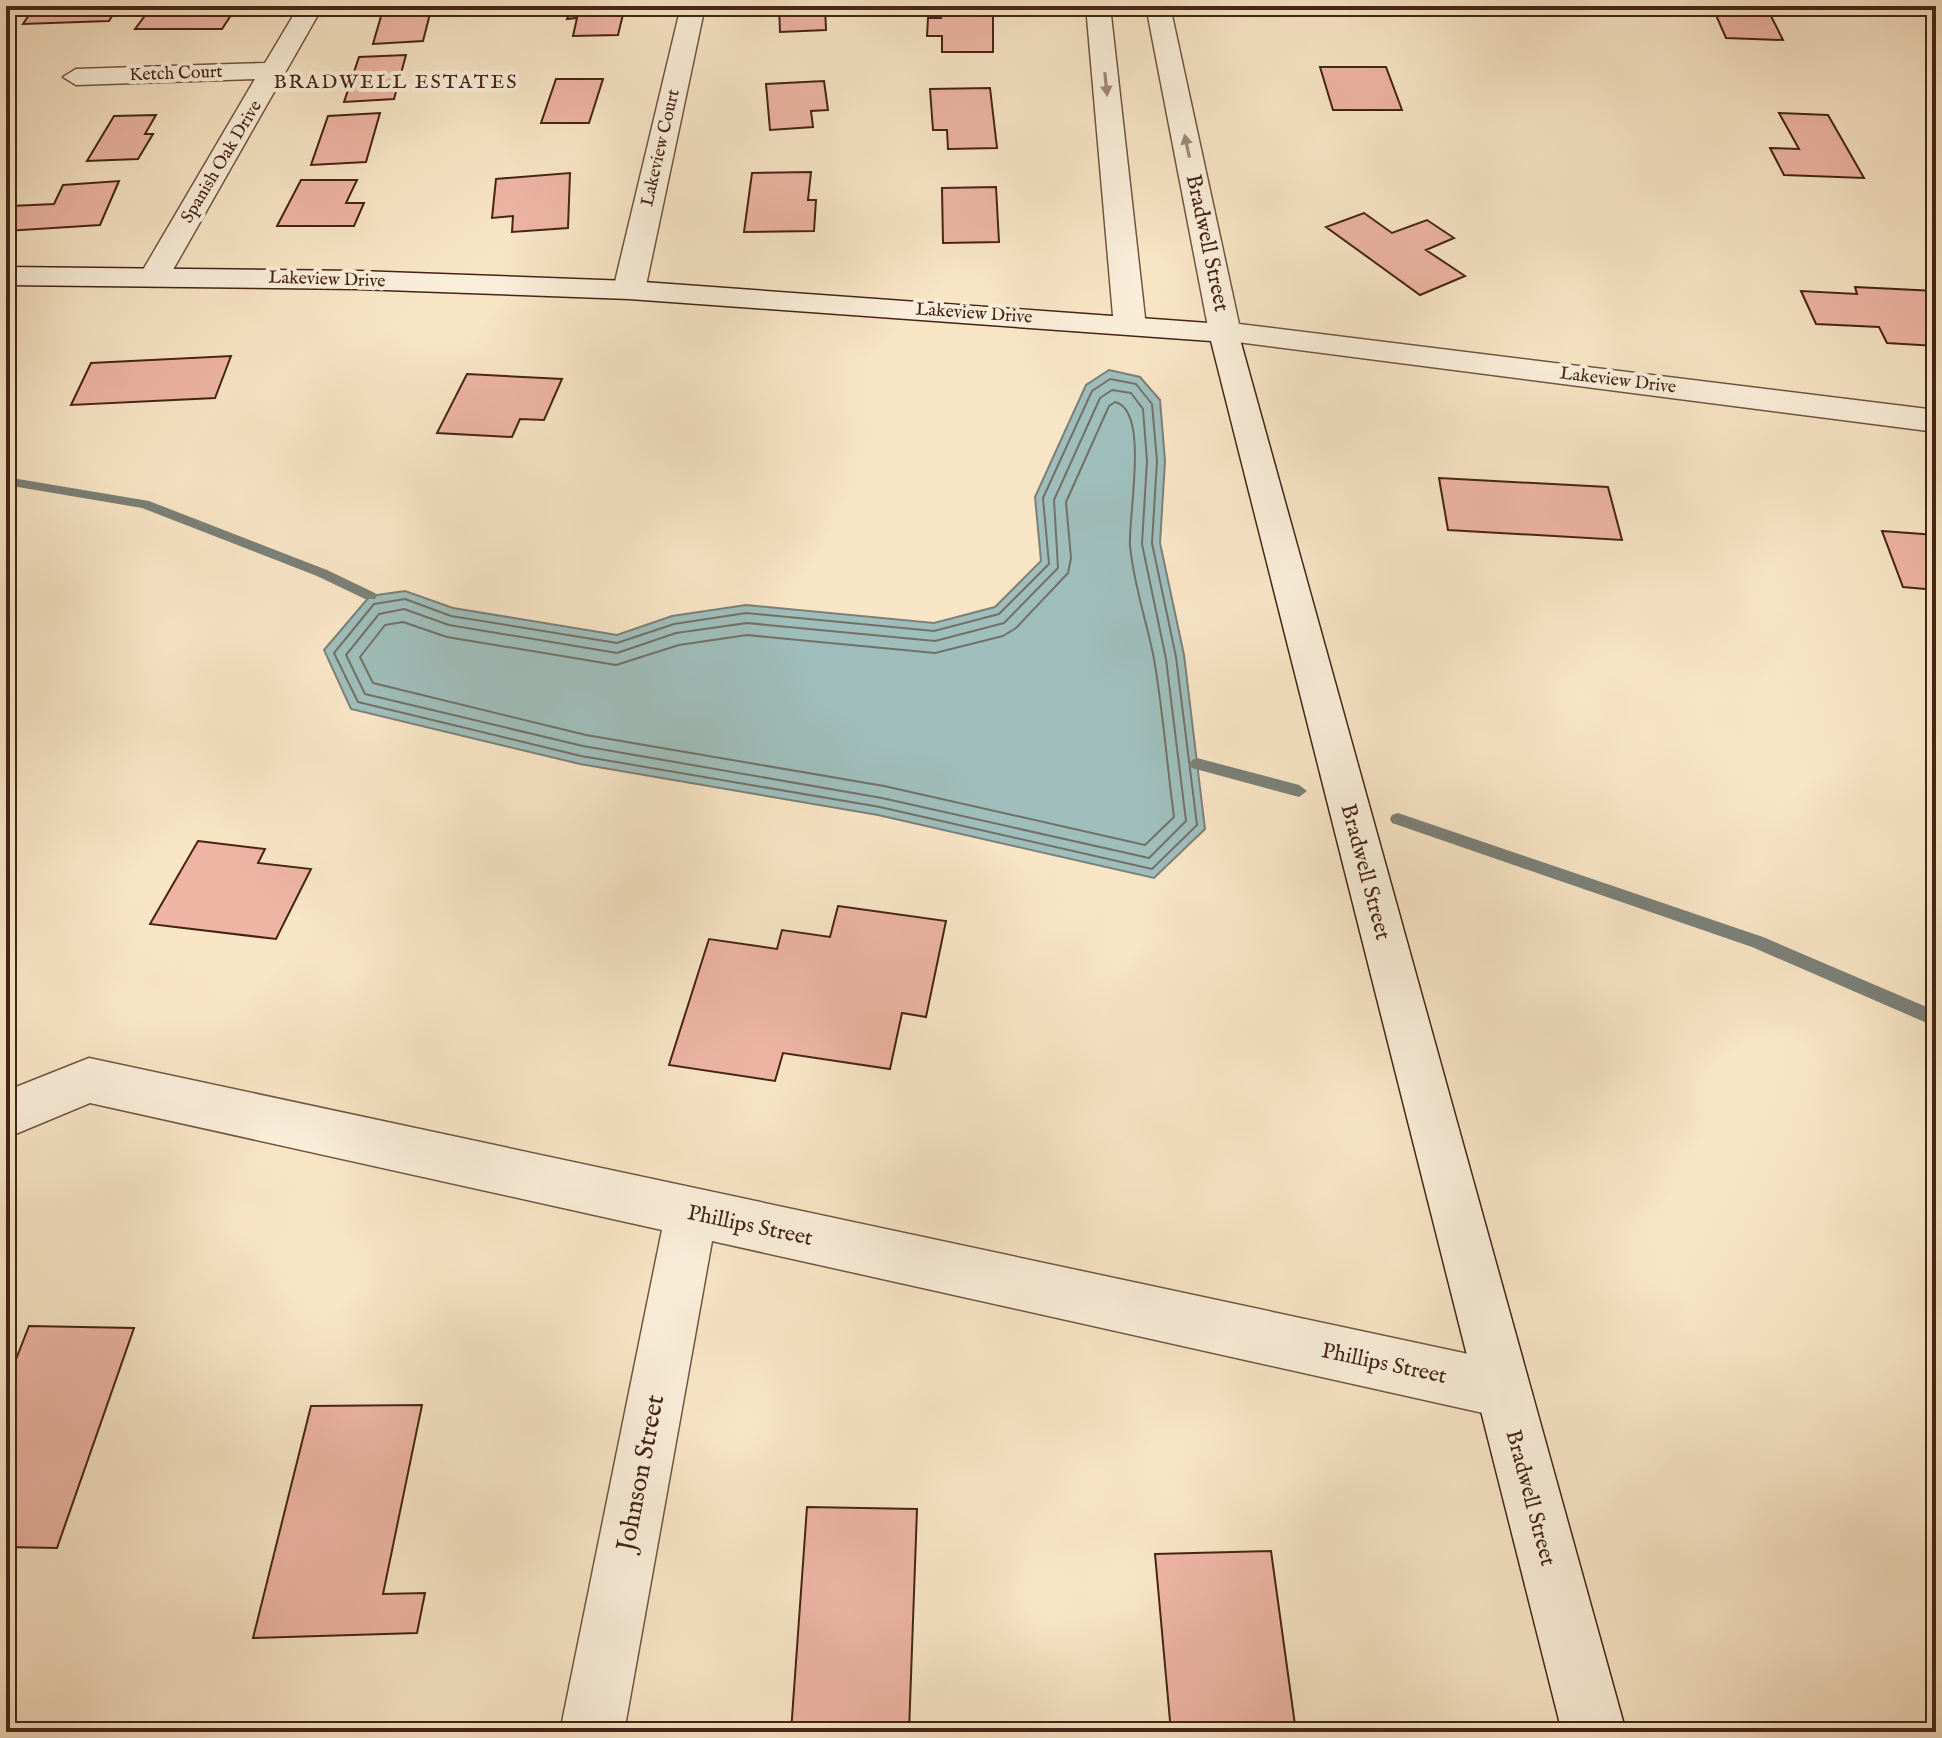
<svg xmlns="http://www.w3.org/2000/svg" width="1942" height="1738" font-family="'IM FELL English',serif">
  <style>
    .water { fill: #9fbebb; stroke: #7b8079; stroke-width: 2 }
    .lines { fill: none; stroke-linecap: round; stroke-linejoin: round }
    .shore { stroke: #727168; stroke-width: 2 }
    .stream { fill: #7b8079; fill-rule: evenodd }
    .building { fill: #eeb5a5; stroke: #452416; stroke-width: 2 }
    .street-casing { stroke: #725442; stroke-width: 3 }
    .secondary-casing { stroke: #452416; stroke-width: 3 }
    .street { fill: #faeeda; fill-rule: evenodd }
    .secondary { fill: #faeeda; fill-rule: evenodd }
    .oneway { fill: #a08978 }
    .labels { text-anchor: middle; dominant-baseline: central; stroke-width: 8; stroke-linejoin: round; paint-order: stroke }
    .far-street-label { font-size: 18px; fill: #452416; stroke: #faeeda }
    .far-neighbourhood-label { font-size: 20px; letter-spacing: 2px; fill: #452416; stroke: #faeeda }
    .street-label { font-size: 22px; fill: #452416; stroke: #faeeda }
    .near-street-label { font-size: 26px; fill: #452416; stroke: #faeeda }
  </style>
  <rect width="100%" height="100%" fill="#f8e5c6"/>
  <filter id="stains"><feTurbulence type="fractalNoise" baseFrequency=".0025" numOctaves="4"/><feColorMatrix values="0 0 0 0 .2 0 0 0 0 .09 0 0 0 0 .02 0 0 0 .5 -.17"/></filter>
  <radialGradient id="worn" r=".72"><stop offset=".6" stop-color="#630" stop-opacity="0"/><stop offset="1" stop-color="#630" stop-opacity=".3"/></radialGradient>
  <!-- water -->
  <path class="water" d="M1109 370 1140 377 1160 400 1165 461 1160 543 1184 655 1205 829 1154 878 878 815 580 764 351 709 324 650 370 596 405 591 453 608 617 635 672 616 746 605 934 623 995 607 1041 561 1035 497 1086 385Z"/>
  <g class="lines">
    <!-- shore -->
    <path class="shore" d="M1110 379 1136 384 1152 404 1157 461 1152 543 1176 657 1197 825 1152 869 880 807 581 756 358 702 334 653 374 604 405 599 451 616 617 643 674 624 746 613 934 631 999 614 1049 564 1043 498 1092 391Z
      M1112 390 1131 393 1143 409 1147 461 1142 544 1166 659 1186 821 1149 858 882 798 583 746 365 694 346 655 379 614 404 609 449 625 617 653 676 633 747 623 935 641 1004 623 1058 568 1054 500 1100 398Z
      M1115 402C1150 410 1128 516 1130 545 1133 583 1147 622 1154 659 1163 711 1167 765 1174 817L1145 845 884 786 586 735 373 683 360 657 385 625 403 622 447 637 616 665 679 645 747 635 935 653 1003 636 1016 628 1068 573 1071 558 1066 502 1109 406Z"/>
    <!-- stream -->
    <path class="stream" d="M6 477 149 501 327 570 375 593 377 596 375 599H365L317 576 142 508 6 485Z
      M1197 758 1299 785 1307 791 1299 797 1192 768 1189 764 1192 760Z
      M1398 813 1763 937 1936 1011V1027L1752 947 1392 823 1390 819 1392 815Z"/>
  </g>
  <!-- building -->
  <path class="building" d="M35 6H118L109 21 23 24Z
    M384 6H432L423 41 373 44Z
    M571 6H625L618 35 573 36 577 18 567 19Z
    M779 6H825L826 30 780 32Z
    M1712 6H1766L1783 40 1726 38Z
    M942 8H993V52H942V36H927L928 18H941Z
    M150 9H235L222 29H135Z
    M406 55 394 99 344 102 359 57Z
    M1320 67H1386L1402 110H1333Z
    M556 79H603L589 123H541Z
    M824 81 828 110 811 111 813 127 770 130 766 84Z
    M990 88 997 148 948 149 947 130H933L930 89Z
    M380 113 366 162 311 165 328 116Z
    M1779 113 1828 115 1864 178 1784 175 1770 148 1799 149Z
    M156 115 145 134H153L138 159 87 161 114 116Z
    M811 172 808 200H816L814 231 744 232 752 173Z
    M570 173 568 228 512 232 513 216 492 218 496 179Z
    M301 180H357L346 203H364L354 226H277Z
    M119 181 100 225 6 231V215L11 206 54 204 63 185Z
    M996 187 999 242 943 243 942 188Z
    M1364 213 1392 233 1427 220 1454 238 1426 250 1465 276 1420 295 1326 227Z
    M1855 287 1936 291V346L1887 343 1879 327 1816 324 1801 291 1857 294Z
    M231 356 215 398 71 405 91 363Z
    M467 374 562 379 544 420 520 419 512 437 437 433Z
    M1439 478 1608 487 1622 540 1448 530Z
    M1882 531 1936 535V590L1903 587Z
    M198 841 265 849 258 863 311 869 276 939 150 924Z
    M838 906 946 921 926 1017 902 1013 890 1069 783 1053 775 1081 669 1065 709 939 777 949 782 930 830 937Z
    M29 1326 134 1328 57 1548 6 1547V1385Z
    M422 1405 383 1594 425 1593 417 1633 253 1638 311 1406Z
    M807 1507 917 1509 909 1732H791Z
    M1271 1551 1296 1732H1171L1155 1554Z"/>
  <g class="lines">
    <!-- street casing -->
    <g class="street-casing">
      <path id="street" d="M299 6H323L170 275 166 282H144L140 275 255 79 76 85 63 77 76 69 265 63Z
        M681 6H705L645 290 640 297H618L613 290Z
        M1086 6H1110L1146 327 1141 334H1119L1114 327Z
        M1146 6H1170L1239 324 1936 410V432L1214 339 1209 332Z
        M1919 6H1936V20L1927 18Z
        M89 1058 1501 1361 1521 1369 1529 1389 1521 1409 1501 1417 712 1241 624 1732H560L662 1230 90 1103 6 1138V1091Z"/>
    </g>
    <!-- secondary casing -->
    <g class="secondary-casing">
      <path id="secondary" d="M6 267 358 271 629 281 1236 325 1626 1732H1562L1211 341 629 299 358 289 6 285Z"/>
    </g>
    <!-- street -->
    <use href="#street" class="street"/>
    <!-- secondary -->
    <use href="#secondary" class="secondary"/>
  </g>
  <!-- one-way arrows -->
  <defs><path id="oneway-solid" d="M-6-.8H1V-3.2L6.5 0L1 3.2V.8H-6Z" transform="scale(2)"/></defs>
  <g class="oneway">
    <use href="#oneway-solid" transform="translate(1106 84) rotate(84)"/>
    <use href="#oneway-solid" transform="translate(1187 146) rotate(-102)"/>
  </g>
  <g class="labels">
    <!-- far-street labels -->
    <g class="far-street-label">
      <text transform="translate(176 74) rotate(-2)">Ketch Court</text>
      <text transform="translate(661 148) rotate(-77)">Lakeview Court</text>
      <text transform="translate(222 162) rotate(-59)">Spanish Oak Drive</text>
      <text transform="translate(327 280) rotate(2)">Lakeview Drive</text>
      <text transform="translate(974 314) rotate(4)">Lakeview Drive</text>
      <text transform="translate(1618 381) rotate(7)">Lakeview Drive</text>
    </g>
    <!-- far-neighbourhood labels -->
    <g class="far-neighbourhood-label">
      <text x="396" y="82">BRADWELL ESTATES</text>
    </g>
    <!-- street labels -->
    <g class="street-label">
      <text transform="translate(1207 243) rotate(78)">Bradwell Street</text>
      <text transform="translate(1365 872) rotate(75)">Bradwell Street</text>
      <text transform="translate(750 1226) rotate(12)">Phillips Street</text>
      <text transform="translate(1384 1364) rotate(12)">Phillips Street</text>
      <text transform="translate(1530 1498) rotate(75)">Bradwell Street</text>
    </g>
    <!-- near-street labels -->
    <g class="near-street-label">
      <text transform="translate(641 1473) rotate(-79)">Johnson Street</text>
    </g>
  </g>
  <!-- margin -->
  <rect width="1942" height="1738" fill="none" stroke="#f8e5c6" stroke-width="32"/>
  <rect x="8" y="8" width="1926" height="1722" fill="none" stroke="#452416" stroke-width="4"/>
  <rect x="16" y="16" width="1910" height="1706" fill="none" stroke="#452416" stroke-width="2"/>
  <rect width="100%" height="100%" filter="url(#stains)"/>
  <rect width="100%" height="100%" fill="url(#worn)"/>
</svg>
